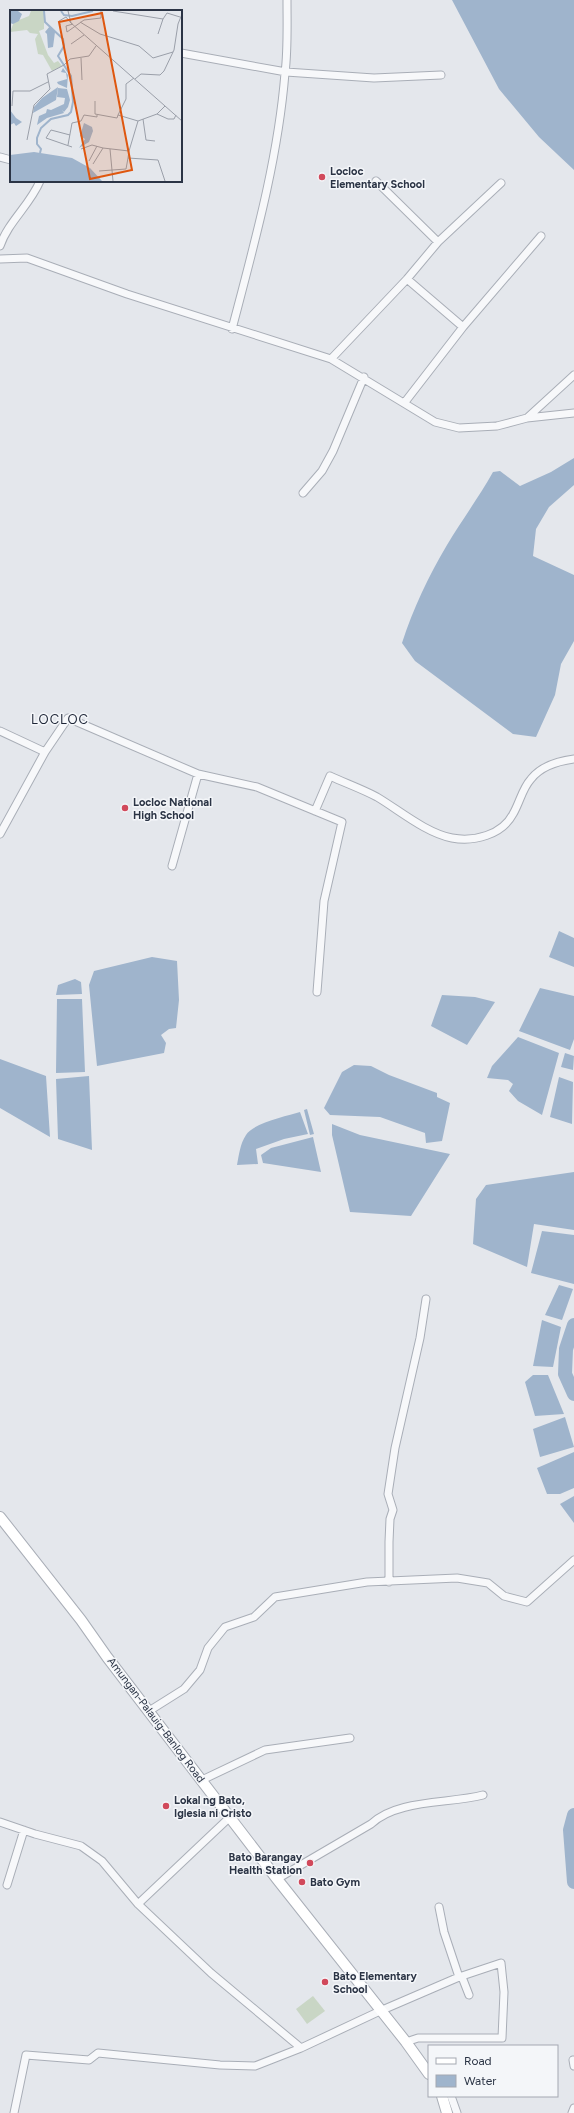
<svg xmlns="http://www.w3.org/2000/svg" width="574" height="2113" font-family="Figtree,sans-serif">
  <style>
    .green { fill: #c9d6c5 }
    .water { fill: #9fb4cc }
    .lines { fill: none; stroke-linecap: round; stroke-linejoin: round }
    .river { stroke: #9fb4cc; stroke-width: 14 }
    .street-casing { stroke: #a9aeb7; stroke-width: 9 }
    .secondary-casing { stroke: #a9aeb7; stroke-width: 12 }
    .street { stroke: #f7f8fa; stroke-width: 7 }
    .secondary { stroke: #fff; stroke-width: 10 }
    .poi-dot { fill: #d1495b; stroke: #f4f6f9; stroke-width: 1.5 }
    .labels { text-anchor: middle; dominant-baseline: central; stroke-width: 3; stroke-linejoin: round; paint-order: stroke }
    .poi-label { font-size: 11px; font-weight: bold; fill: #2b3445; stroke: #f4f6f9; text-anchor: start }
    .street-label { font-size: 11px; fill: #2b3445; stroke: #f4f6f9 }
    .quarter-label { font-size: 13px; letter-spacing: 1px; fill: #1d2536; stroke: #f4f6f9 }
    .inset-river { fill: none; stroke: #9fb4cc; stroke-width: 2 }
    .inset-road { fill: none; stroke: #9a9fa9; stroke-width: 1 }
    .view { fill: #df570f; fill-opacity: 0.15; stroke: #df570f; stroke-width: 2 }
    .inset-edge { fill: none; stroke: #2b3445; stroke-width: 2 }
  </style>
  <rect width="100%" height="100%" fill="#e4e7ec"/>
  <!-- green -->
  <path class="green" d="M313 1996 325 2011 307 2024 296 2009Z"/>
  <!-- water -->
  <path class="water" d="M452 0H574V170L539 137 499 89Z
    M574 458V485L549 507 536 529 533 556 574 575V641L561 664 555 695 536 737 513 734 415 661 402 643C413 609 429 575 447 545 462 520 479 497 493 472L500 471 520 486 551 472Z
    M559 931 574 938V967L549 957Z
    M152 957 177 961 179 1000 176 1028 169 1029 161 1035 166 1043 164 1053 97 1066 89 985 94 971Z
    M75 979 81 982 82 994 56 995 58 985Z
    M540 988 574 996V1039L570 1050 519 1031Z
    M442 995 475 997 495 1002 467 1045 431 1026Z
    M57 999H82L85 1072 56 1073Z
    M518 1037 559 1053 542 1115 518 1101 509 1091 513 1084 508 1080 487 1078 492 1066Z
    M565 1053 574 1056 573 1070 561 1067Z
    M0 1059 46 1076 50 1137 0 1108Z
    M354 1065 371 1066 389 1075 437 1093V1097L450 1103 442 1141 426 1143 425 1133 380 1117 330 1115 324 1108 342 1072Z
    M89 1076 92 1150 58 1139 56 1079Z
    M559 1077 573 1082 572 1124 550 1117Z
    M307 1109 314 1134 310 1135 304 1110Z
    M300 1112 308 1134 284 1139 256 1149 258 1164 237 1165C239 1155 240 1144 246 1135 253 1123 287 1116 300 1112Z
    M332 1124 360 1135 450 1154 411 1216 350 1212 332 1135Z
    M313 1137 321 1172 263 1163 261 1155 271 1148Z
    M574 1172V1230L534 1224 527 1267 473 1244 476 1199 486 1185Z
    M542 1231 574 1235V1284L531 1273Z
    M559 1285 573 1289 562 1320 545 1315Z
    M542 1320 561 1327 553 1367 533 1366Z
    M533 1375H548L564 1414 535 1416 525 1382Z
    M565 1417 574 1447 540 1457 533 1429Z
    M574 1452V1488L560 1494H547L537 1468Z
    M574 1496V1523L560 1504Z"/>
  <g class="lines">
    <!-- river -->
    <path class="river" d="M574 1325 566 1349 565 1374 574 1394
      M574 1815 570 1830 574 1882"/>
    <!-- street casing -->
    <g class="street-casing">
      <path id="street" d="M181 53 286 72 374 78 441 75
        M0 157 11 160
        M376 181 438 242
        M0 246C8 222 30 205 40 181
        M0 259 27 258 127 294 331 359 407 279 438 242 501 183
        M407 279 463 327
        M232 329C254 245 278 160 285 73 288 49 287 24 287 0
        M331 359 435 422 459 428 497 426 527 418 574 413
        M405 402 463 327 541 236
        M527 418 574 375
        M303 493 322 471 333 451 364 377
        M0 731 45 752 0 834
        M45 752 68 718 198 774 257 787 342 822 324 901 317 992
        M315 811 330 776C345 783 362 789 377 797 399 810 426 833 452 838 474 842 502 835 513 814 520 802 522 789 531 779 541 766 559 761 574 759
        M172 866 198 774
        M389 1582V1542L390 1519 393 1510 388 1494 395 1448 420 1338 426 1299
        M149 1711 184 1689 200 1670 208 1648 225 1627 254 1617 275 1597 367 1582 457 1578 488 1583 504 1596 527 1602 574 1560
        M202 1780 265 1750 350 1738
        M0 1822 35 1834 81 1846 102 1861 138 1904 211 1973 301 2048
        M277 1879 371 1824C397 1799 449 1804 483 1795
        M7 1885 24 1830
        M138 1904 230 1817
        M439 1907 444 1932 459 1977
        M462 1977 469 1995
        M573 2060 574 2066
        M451 2096 457 2113
        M14 2113 26 2055 89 2060 98 2053 220 2065 255 2066 301 2048 380 2011 459 1977 501 1963 504 1992 502 2038H418L406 2042
        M572 2113 574 2108"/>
    </g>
    <!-- secondary casing -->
    <g class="secondary-casing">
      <path id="secondary" d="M0 1517 81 1620 107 1657 277 1879 406 2042 429 2074
        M442 2096 447 2113"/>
    </g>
    <!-- street -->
    <use href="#street" class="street"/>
    <!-- secondary -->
    <use href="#secondary" class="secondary"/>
  </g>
  <!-- markers -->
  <g class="poi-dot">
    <circle cx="322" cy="177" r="4"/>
    <circle cx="125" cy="808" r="4"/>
    <circle cx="166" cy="1806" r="4"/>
    <circle cx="310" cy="1863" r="4"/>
    <circle cx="302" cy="1882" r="4"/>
    <circle cx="325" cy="1982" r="4"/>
  </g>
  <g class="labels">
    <!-- poi labels -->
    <g class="poi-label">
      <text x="330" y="171">Locloc<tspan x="330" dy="13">Elementary School</tspan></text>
      <text x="133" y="802">Locloc National<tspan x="133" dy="13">High School</tspan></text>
      <text x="174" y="1800">Lokal ng Bato,<tspan x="174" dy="13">Iglesia ni Cristo</tspan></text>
      <text x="302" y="1857" text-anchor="end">Bato Barangay<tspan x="302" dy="13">Health Station</tspan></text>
      <text x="310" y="1882">Bato Gym</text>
      <text x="333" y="1976">Bato Elementary<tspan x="333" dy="13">School</tspan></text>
    </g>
    <!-- street labels -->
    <g class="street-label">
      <text transform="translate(156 1720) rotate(53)">Amungan-Palauig-Banlog Road</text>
    </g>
    <!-- quarter labels -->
    <g class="quarter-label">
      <text x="60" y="719">LOCLOC</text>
    </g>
  </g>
  <!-- overview -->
  <g transform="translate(10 10)">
    <rect width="172" height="172" fill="#e4e7ec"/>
    <path d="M21 1H34V19L29 21 38 45 44 53 48 51 52 56 42 61 33 45 28 44 25 29 28 24 20 23 17 20 0 22 4 12 19 6Z" fill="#c9d6c5"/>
    <path d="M0 1H8L12 4 9 11 3 14 0 13ZM40 16 45 22 43 37 38 38 37 24 35 22ZM53 58 58 65 57 78 48 74 47 72 57 69 56 63 51 62ZM48 77 46 90 23 103 24 97 32 88ZM48 78 57 79 60 90 58 97 54 102 52 100 54 103 37 108 27 115 29 106 36 103 37 99 41 100 54 94 55 88 47 87ZM0 100 6 108 12 112 6 116 4 113 0 115ZM74 113 82 117 83 121 79 132 69 138 75 129 70 126ZM24 142 62 148 80 158 92 171H0V145Z" fill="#9fb4cc"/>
    <path class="inset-river" d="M51 1 54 5 62 6 83 1M30 143 31 139 27 134V128L31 118 41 109 58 105 61 102 63 92 61 66 48 46 54 36 53 29 35 12 34 1"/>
    <path class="inset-road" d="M58 1 61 13 172 111M103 1 153 9 148 24M153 9 157 3 170 7M70 12 90 24 129 36 143 48 163 42M63 14 56 16 57 22 74 10 91 8V1M50 15 49 11 56 7 61 13M61 34 74 25M71 48 72 70M124 68 116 74V89L108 105 128 111 147 104 155 96M125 69 131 64 150 65 154 61 164 40 168 14 172 4M85 91V104L107 108 108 105M2 96 3 81H20L38 72M147 104 158 109H164L166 105M133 109 136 130 145 131M60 125 41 120 36 128 62 137M17 130 24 95 40 79 37 64 54 55 60 49 79 46 86 36M58 135 62 113 71 111 74 105 87 107V105M71 139 82 135 93 138M100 139 103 171M119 141 118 148 148 150 155 171M79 151 87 136M83 154 93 138 119 141 128 111M89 161 116 159 118 148"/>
    <path class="view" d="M92 3 122 160 80 169 49 12Z"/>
    <rect width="172" height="172" class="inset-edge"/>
  </g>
  <!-- legend -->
  <rect x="428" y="2045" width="130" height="52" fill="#f4f6f9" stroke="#a4a8b1"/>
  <rect x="436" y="2058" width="20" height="6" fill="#ffffff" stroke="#a4a8b1"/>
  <text x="464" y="2065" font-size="12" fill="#2b3445">Road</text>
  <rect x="436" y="2075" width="20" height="12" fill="#9fb4cc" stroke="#a4a8b1"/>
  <text x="464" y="2085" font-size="12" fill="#2b3445">Water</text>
</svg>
